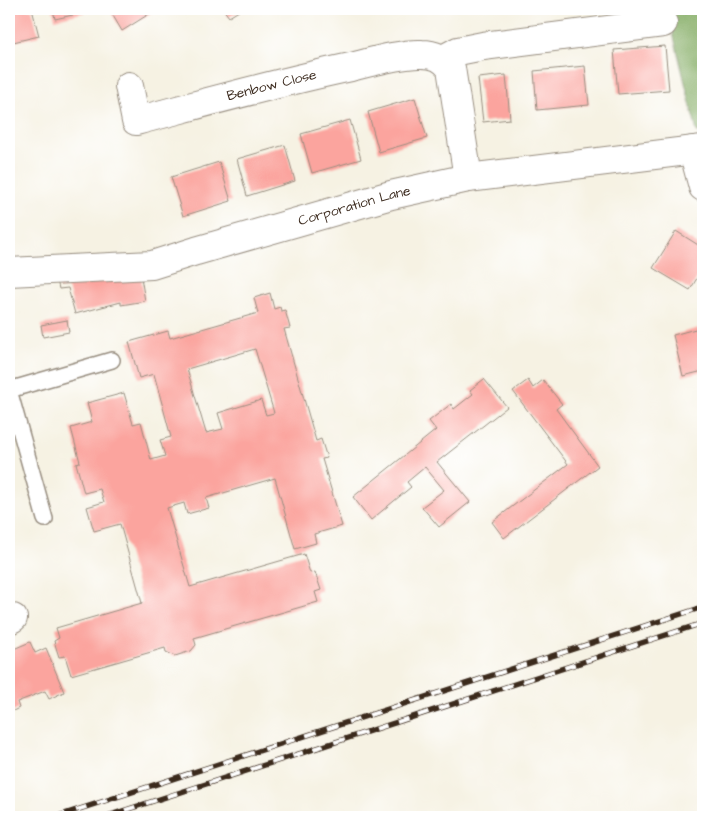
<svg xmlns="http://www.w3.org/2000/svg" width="712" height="826" font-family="'Architects Daughter',sans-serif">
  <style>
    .forest { fill: #81aa60; stroke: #5e6a3f }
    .building { fill: #fba49e; fill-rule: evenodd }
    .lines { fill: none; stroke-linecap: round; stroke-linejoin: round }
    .lane-casing { stroke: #988e80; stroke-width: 18 }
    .street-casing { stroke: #988e80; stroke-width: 30 }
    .lane { stroke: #fff; stroke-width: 15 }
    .street { stroke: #fff; stroke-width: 28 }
    .rail-casing { stroke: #3b2a1e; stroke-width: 5.5 }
    .rail { stroke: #fff; stroke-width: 4; stroke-dasharray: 11; stroke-linecap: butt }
    .labels { text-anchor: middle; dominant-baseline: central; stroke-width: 5; stroke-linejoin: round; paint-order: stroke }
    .street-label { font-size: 14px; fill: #3b2a1e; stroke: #fff }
  </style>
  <rect width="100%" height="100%" fill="#fff"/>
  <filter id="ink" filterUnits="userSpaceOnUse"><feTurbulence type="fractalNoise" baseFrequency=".02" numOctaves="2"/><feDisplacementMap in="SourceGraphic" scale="10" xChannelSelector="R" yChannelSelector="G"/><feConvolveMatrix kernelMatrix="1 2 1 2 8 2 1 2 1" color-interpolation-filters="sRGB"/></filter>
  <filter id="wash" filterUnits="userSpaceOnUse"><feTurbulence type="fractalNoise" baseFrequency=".0096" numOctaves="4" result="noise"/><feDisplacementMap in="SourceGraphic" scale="20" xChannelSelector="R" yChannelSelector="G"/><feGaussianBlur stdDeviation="1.12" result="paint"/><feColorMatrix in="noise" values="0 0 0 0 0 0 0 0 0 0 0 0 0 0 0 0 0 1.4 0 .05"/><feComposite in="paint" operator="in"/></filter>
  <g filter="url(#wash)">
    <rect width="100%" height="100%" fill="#f6f2e3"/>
    <!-- forest -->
    <path class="forest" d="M667 9H703V132H697Z"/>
    <g id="blocks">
      <!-- building -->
      <path class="building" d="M9 9H32L39 36 9 43Z
        M53 9H86V12L55 19Z
        M109 9H157L122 31Z
        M223 9H242L229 17Z
        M665 46 669 90 618 94 614 50Z
        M585 66 589 105 537 110 534 71Z
        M506 75 510 119 483 122 478 78Z
        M415 98 427 138 379 152 368 112Z
        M350 120 361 159 312 173 301 134Z
        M285 145 295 181 247 196 237 159Z
        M219 162 231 201 183 216 171 177Z
        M676 231 703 248V268L690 290 653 268Z
        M141 277 145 301 121 305V302L75 314 68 288 59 289 57 280Z
        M270 293 274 309 280 307 281 311 285 310 290 328 284 329 316 441 321 439 327 458 322 459 342 526 314 534 316 543 295 549 275 478 206 498 209 508 187 514 184 503 167 508 190 587 304 554 310 573 315 572 321 590 315 592 318 602 194 638 196 645 191 651 175 656 166 652 165 648 71 675 65 656 59 657 54 641 59 638 56 628 142 603 120 524 94 531 87 507 104 502 100 489 84 493 76 463 80 462 71 428 92 422 87 403 124 393 133 424 141 422 151 460 165 456 160 440 171 437 154 374 139 378 129 342 168 331 170 338 258 313 254 298ZM255 349 274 413 266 415 261 400 218 413 223 429 206 433 187 369Z
        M67 320 69 332 43 337 41 325Z
        M703 327V371L683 376 673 335Z
        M484 379 507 407 437 462 470 502 439 527 422 507 444 490 425 467 407 482 411 487 371 520 353 497 436 430 429 421 451 404 454 409 473 394 470 390Z
        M528 380 533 388 543 380 562 404 556 409 598 466 504 538 492 522 568 464 513 391Z
        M30 642 35 653 46 648 64 692 49 699 45 691 17 702 19 708 9 713V667H10L9 651Z"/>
    </g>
  </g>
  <g filter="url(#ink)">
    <use href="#blocks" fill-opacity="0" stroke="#988e80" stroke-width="1"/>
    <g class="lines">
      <!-- lane casing -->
      <g class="lane-casing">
        <path id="lane" d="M9 390 45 519
          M9 390 112 360"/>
      </g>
      <!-- street casing -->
      <g class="street-casing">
        <g id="street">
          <path d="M443 59 458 51 483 46 663 23"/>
          <path id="s1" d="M129 86 136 121C208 102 279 82 351 67 371 62 401 53 422 54 435 54 443 58 451 68L468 178"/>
          <path d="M693 150 703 187"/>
          <path id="s2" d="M9 272 152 265 196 251 391 195 468 178 703 149"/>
          <path d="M9 620 13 618"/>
        </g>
      </g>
      <!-- lane -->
      <use href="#lane" class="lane"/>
      <!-- street -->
      <use href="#street" class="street"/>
      <!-- rail casing -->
      <g class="rail-casing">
        <path id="rail" d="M55 817 703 607
          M104 817 703 623"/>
      </g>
      <!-- rail -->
      <use href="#rail" class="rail"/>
    </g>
  </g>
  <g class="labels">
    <!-- street labels -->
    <g class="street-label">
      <text stroke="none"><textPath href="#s1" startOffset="176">Benbow Close</textPath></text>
      <text stroke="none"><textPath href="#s2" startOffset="354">Corporation Lane</textPath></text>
    </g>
  </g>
  <!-- margin -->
  <rect width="712" height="826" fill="none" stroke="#fff" stroke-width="30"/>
</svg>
